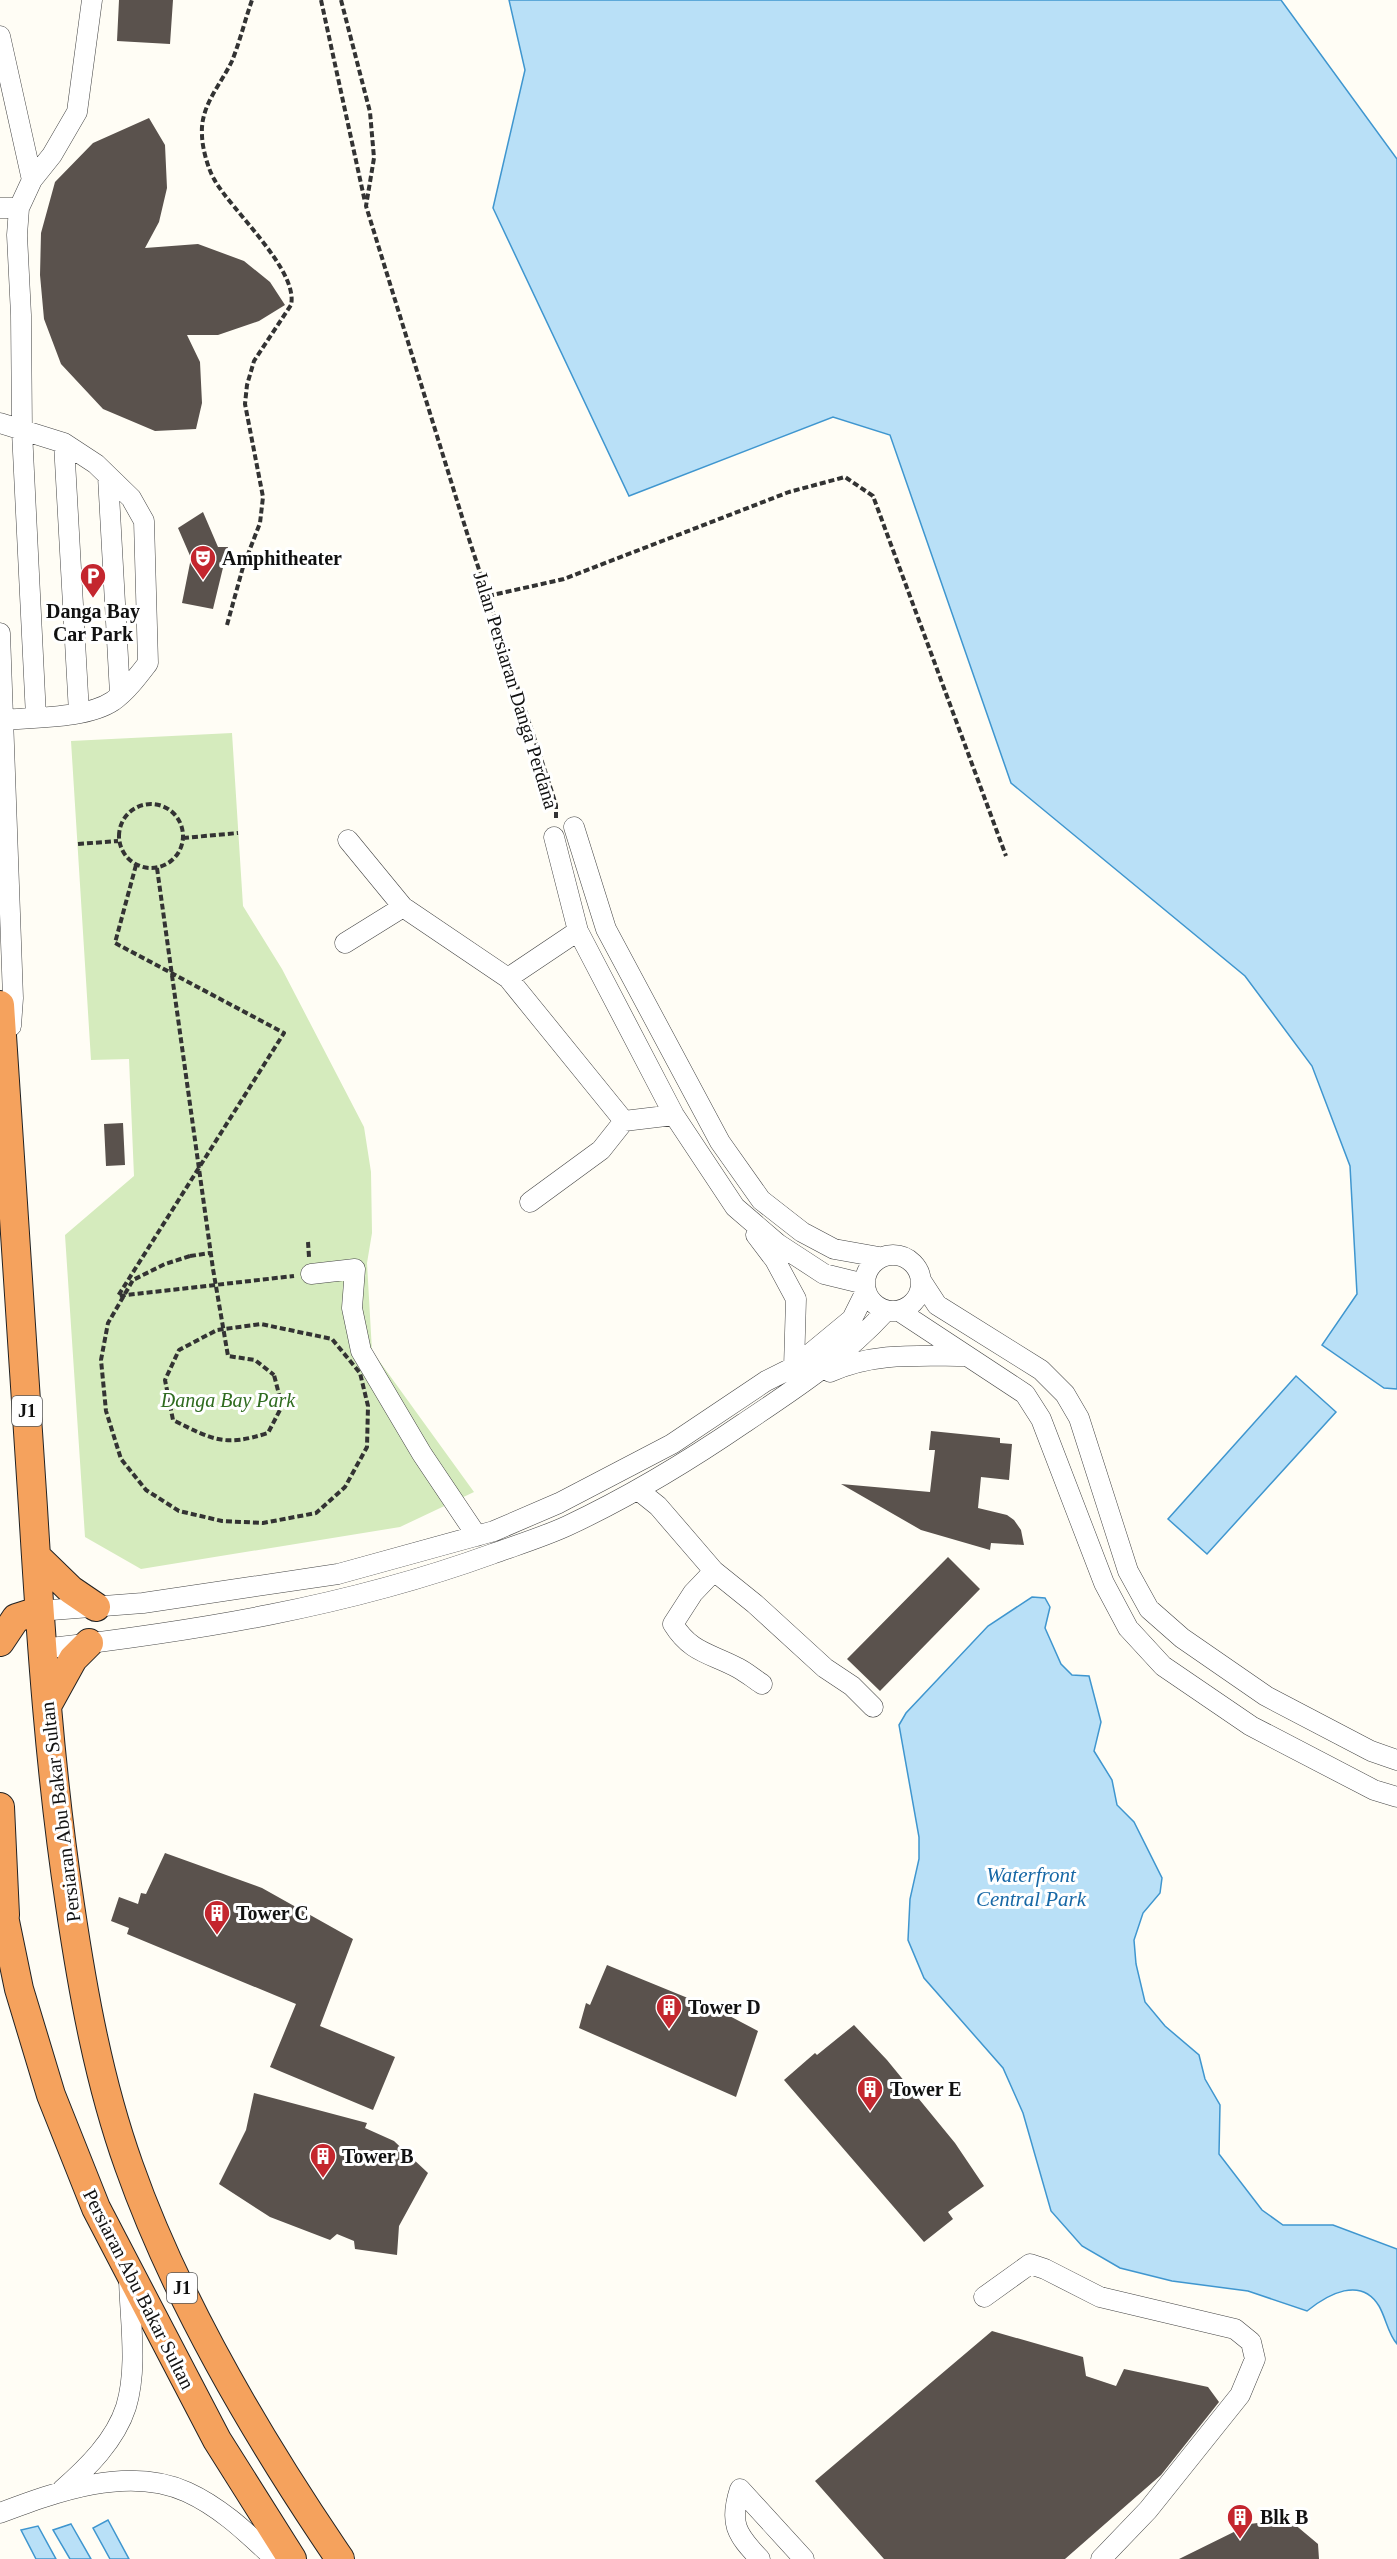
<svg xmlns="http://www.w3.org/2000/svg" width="1397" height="2559" font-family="'Times New Roman',serif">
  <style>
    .green { fill: #d5ebbd }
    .water { fill: #b9e0f7; stroke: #3f96cf; stroke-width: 1.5 }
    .building { fill: #5a524d }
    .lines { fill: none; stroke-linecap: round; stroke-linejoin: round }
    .minor-casing { stroke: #444; stroke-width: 21 }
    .highway-casing { stroke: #222; stroke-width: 30 }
    .path { stroke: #333; stroke-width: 4; stroke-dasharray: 6 3; stroke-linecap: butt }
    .minor { stroke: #fff; stroke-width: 20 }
    .highway { stroke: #f5a25d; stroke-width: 28 }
    .path-bridge { stroke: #333; stroke-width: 4; stroke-dasharray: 6 3; stroke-linecap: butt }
    .labels { text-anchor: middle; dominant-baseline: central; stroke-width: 6; stroke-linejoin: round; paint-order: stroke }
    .shield { fill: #fff; stroke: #585858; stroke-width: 1.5 }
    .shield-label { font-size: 18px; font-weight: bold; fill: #111 }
    .poi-label { font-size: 20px; font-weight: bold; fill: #111; stroke: #fff; text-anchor: start }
    .street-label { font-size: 20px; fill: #111; stroke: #fff }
    .park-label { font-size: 20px; font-style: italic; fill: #2f6b1f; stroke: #fff }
    .water-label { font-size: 21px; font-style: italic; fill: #1768a6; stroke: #fff }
  </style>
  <rect width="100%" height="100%" fill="#fffdf5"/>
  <!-- green -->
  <path class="green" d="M232 733 243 906 282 969 364 1127 371 1172 372 1233 367 1263 372 1351 474 1492 400 1527 141 1569 85 1537 65 1235 134 1176 129 1059 91 1060 71 741Z"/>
  <!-- water -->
  <path class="water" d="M509 0H1281L1397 159V1389L1384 1388 1322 1345 1357 1294 1350 1166 1312 1066 1245 976 1011 783 890 435 833 417 629 496 493 208 525 70Z
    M1296 1376 1336 1412 1207 1554 1168 1519Z
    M1032 1597 1045 1598 1050 1607 1045 1628 1061 1664 1072 1675 1089 1676 1101 1722 1094 1751 1112 1780 1117 1805 1134 1822 1162 1878 1160 1893 1143 1913 1134 1940 1136 1964 1145 2002 1165 2026 1199 2055 1205 2079 1220 2105 1219 2154 1262 2210 1283 2225H1333L1397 2249V2344C1388 2334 1386 2318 1379 2306 1361 2276 1328 2294 1307 2311L1248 2291 1172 2281 1120 2268 1082 2246 1051 2211 1023 2113 1003 2068 924 1978 908 1940 910 1899 919 1859V1837L899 1725 906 1713 988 1626Z
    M108 2520 129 2559H110L93 2528Z
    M71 2524 91 2559H70L53 2530Z
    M38 2526 56 2559H36L21 2530Z"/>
  <!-- building -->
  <path class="building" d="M119 0H173L170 44 117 41Z
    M149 118 165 145 167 188 159 222 145 248 198 244 244 261 270 282 285 305 259 321 218 335H187L200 362 202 403 196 429 155 431 103 409 61 364 44 319 40 275 41 233 55 182 93 143Z
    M203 512 218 547H228L213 609 182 603 191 558 178 528Z
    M123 1123 125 1165 106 1166 104 1124Z
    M931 1431 1000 1438V1443L1012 1444 1009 1480 981 1477 978 1508 1007 1515 1014 1520 1021 1530 1024 1545 991 1543 990 1550 921 1530 841 1484 930 1492 935 1450H929Z
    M948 1557 980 1589 880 1691 847 1659Z
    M165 1853 262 1888 353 1939 320 2026 395 2057 373 2110 270 2067 296 2004 127 1934 129 1928 111 1921 119 1897 138 1904 141 1893 146 1894Z
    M607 1965 722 2012 758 2031 736 2097 579 2028 586 2003 590 2005Z
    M854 2025 887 2060 955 2143 984 2186 948 2212 953 2219 924 2242 784 2080 815 2053 817 2055Z
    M254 2093 367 2123 365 2128 394 2141 428 2173 399 2226 397 2255 355 2249 354 2241 337 2234 330 2240 270 2217 219 2184 246 2130Z
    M992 2331 1083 2357 1086 2376 1116 2386 1124 2369 1208 2387 1219 2402 1161 2475 1065 2559H884L815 2481Z
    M1272 2521 1293 2523 1318 2544 1319 2559H1179L1250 2524Z"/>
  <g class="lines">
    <!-- minor casing -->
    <g class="minor-casing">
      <path id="minor" d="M0 36 32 180
        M0 208H19
        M0 423 64 443 96 464 131 498 144 521 148 663C138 676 127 691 113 701 86 719 34 717 2 720
        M64 443 79 713
        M108 476 120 694
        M0 633 13 998 11 1026
        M36 717 22 431 21 315 17 235 19 208 32 180 52 155 77 112 92 0
        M574 827 606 929 720 1142 761 1200 802 1232 834 1249 879 1257
        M554 837 578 931 674 1115 735 1207 778 1244 824 1274 865 1284
        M348 840 403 907 508 978
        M578 931 508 978 624 1121
        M345 943 403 907
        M530 1202 601 1150 624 1121 674 1115
        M756 1235 775 1260 796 1299 794 1367
        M865 1283a28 28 0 1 1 56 0a28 28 0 1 1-56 0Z
        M311 1274 355 1269 352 1308 361 1351 422 1454 477 1536
        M922 1282 937 1305 1041 1370 1065 1394 1079 1418 1128 1571 1149 1609 1182 1638 1266 1696 1371 1751 1397 1760
        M899 1311 1025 1394 1041 1419 1104 1583 1128 1628 1163 1666 1251 1726 1374 1790 1397 1797
        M830 1372C874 1352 919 1356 966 1356
        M638 1490 658 1506 714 1571 755 1604 825 1668 852 1686 873 1707
        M714 1571 693 1593 673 1624C691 1653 710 1653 738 1668 746 1672 754 1679 762 1684
        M38 1611 143 1603 338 1574 494 1531 559 1503 672 1444 766 1381 794 1367 852 1319 866 1291
        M42 1649C196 1631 346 1607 492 1554 517 1545 543 1537 567 1526 629 1497 687 1462 744 1423 795 1389 845 1356 886 1311
        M984 2297 1030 2264 1045 2269 1100 2297 1235 2329 1251 2342 1255 2359 1240 2395 1148 2510 1101 2559
        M62 2490C87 2468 115 2441 126 2407 138 2368 130 2320 129 2279
        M0 2513C56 2492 128 2465 187 2492 222 2508 248 2534 275 2559
        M760 2559C736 2534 729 2523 740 2489L804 2559"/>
    </g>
    <!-- highway casing -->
    <g class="highway-casing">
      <path id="highway" d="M0 1005C11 1173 23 1341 33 1508 41 1641 50 1773 70 1905 83 1993 99 2082 129 2166 177 2302 259 2440 340 2559
        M36 1556 71 1590 96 1607
        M0 1642 16 1618 38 1611
        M47 1706 73 1659 89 1643
        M0 1807 5 1915
        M0 1897 19 1989 51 2095 96 2208 217 2440 292 2559"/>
    </g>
    <!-- path -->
    <path class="path" d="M321 0 365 202
      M341 0 370 112 374 158 366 206 467 533 550 786 556 805V820
      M488 596 564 579 789 492 845 477 873 496 1006 856
      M227 625 243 567 260 523 263 497 245 404 247 385 254 361 291 305C299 270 230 209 214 179 208 169 202 147 202 135 200 106 220 86 232 61 240 41 245 20 252 0
      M119 836a32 32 0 1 1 64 0a32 32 0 1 1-64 0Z
      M183 838 238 833
      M78 844 118 841
      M136 865 115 943 284 1033 118 1296 294 1276
      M157 868 213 1269 228 1356 255 1360 274 1375
      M308 1242 309 1257
      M190 1256 210 1253"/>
    <!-- minor -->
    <use href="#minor" class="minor"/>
    <!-- highway -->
    <use href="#highway" class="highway"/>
    <!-- path-bridge -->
    <path class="path-bridge" d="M190 1256 165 1264 133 1280 108 1323 101 1360 106 1411 121 1459 146 1490 179 1511 222 1521 263 1523 316 1513 345 1487 367 1447 368 1406 360 1373 332 1339 261 1324 217 1330 179 1350 165 1380 173 1420C213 1440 224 1447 268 1433L282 1406 274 1375"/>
  </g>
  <!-- icons -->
  <defs>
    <g id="theatre-pin" transform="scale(1.35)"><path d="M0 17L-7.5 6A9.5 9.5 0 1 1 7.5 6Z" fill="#c4262e" stroke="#fff"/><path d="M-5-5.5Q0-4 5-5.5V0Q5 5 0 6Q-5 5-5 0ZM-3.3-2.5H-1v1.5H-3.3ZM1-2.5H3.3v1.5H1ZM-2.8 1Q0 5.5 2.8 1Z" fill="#fff"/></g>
    <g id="parking-pin" transform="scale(1.35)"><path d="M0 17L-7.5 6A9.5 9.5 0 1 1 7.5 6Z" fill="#c4262e" stroke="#fff"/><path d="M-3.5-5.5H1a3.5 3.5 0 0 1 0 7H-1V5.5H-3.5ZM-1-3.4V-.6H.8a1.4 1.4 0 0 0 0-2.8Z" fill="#fff"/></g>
    <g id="building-pin" transform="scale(1.35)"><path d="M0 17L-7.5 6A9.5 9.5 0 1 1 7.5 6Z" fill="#c4262e" stroke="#fff"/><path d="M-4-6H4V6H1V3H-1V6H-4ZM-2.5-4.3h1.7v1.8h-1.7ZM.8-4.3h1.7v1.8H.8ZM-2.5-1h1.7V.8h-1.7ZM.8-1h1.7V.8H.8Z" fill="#fff"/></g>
  </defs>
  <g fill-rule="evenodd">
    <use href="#theatre-pin" x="203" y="558"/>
    <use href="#parking-pin" x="93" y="576"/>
    <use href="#building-pin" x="217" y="1913"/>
    <use href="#building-pin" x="669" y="2007"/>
    <use href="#building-pin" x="870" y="2089"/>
    <use href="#building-pin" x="323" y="2156"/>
    <use href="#building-pin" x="1240" y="2517"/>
  </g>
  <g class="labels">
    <!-- shield labels -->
    <g class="shield">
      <rect x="12" y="1396" width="30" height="30" rx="4.5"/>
      <rect x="167" y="2273" width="30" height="30" rx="4.5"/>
    </g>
    <g class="shield-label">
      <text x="27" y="1411">J1</text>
      <text x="182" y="2288">J1</text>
    </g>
    <!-- poi labels -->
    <g class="poi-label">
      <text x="222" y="558">Amphitheater</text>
      <text x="93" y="611" text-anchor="middle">Danga Bay<tspan x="93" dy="23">Car Park</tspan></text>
      <text x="236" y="1913">Tower C</text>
      <text x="688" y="2007">Tower D</text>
      <text x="890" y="2089">Tower E</text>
      <text x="342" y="2156">Tower B</text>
      <text x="1260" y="2517">Blk B</text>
    </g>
    <!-- street labels -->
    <g class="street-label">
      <text transform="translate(516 690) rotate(73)">Jalan Persiaran Danga Perdana</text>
      <text transform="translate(60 1812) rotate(-97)">Persiaran Abu Bakar Sultan</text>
      <text transform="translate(139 2289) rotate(63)">Persiaran Abu Bakar Sultan</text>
    </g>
    <!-- park labels -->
    <g class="park-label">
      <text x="228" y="1400">Danga Bay Park</text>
    </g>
    <!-- water labels -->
    <g class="water-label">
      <text x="1031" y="1875">Waterfront<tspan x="1031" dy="24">Central Park</tspan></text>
    </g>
  </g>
</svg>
